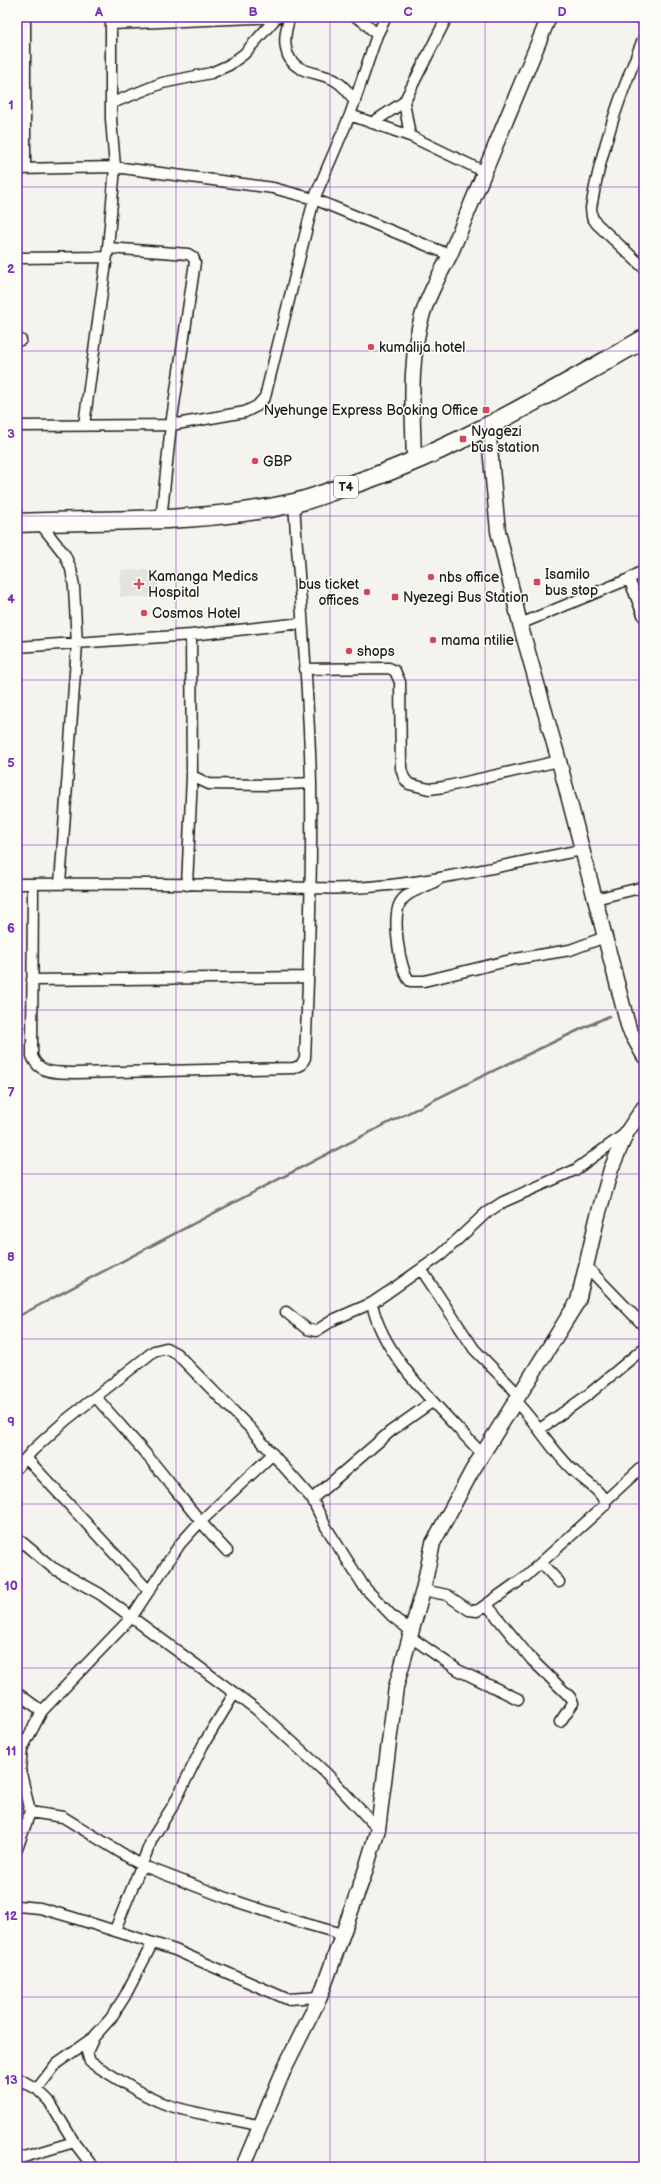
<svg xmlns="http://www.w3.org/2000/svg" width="661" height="2184" font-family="'Balsamiq Sans',sans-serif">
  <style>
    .built { fill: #e4e3de }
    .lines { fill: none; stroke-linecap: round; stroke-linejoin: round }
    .stream { stroke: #72716f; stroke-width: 2.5 }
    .street-casing { stroke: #1c1c1c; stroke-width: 13 }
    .secondary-casing { stroke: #1c1c1c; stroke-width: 17 }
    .highway-casing { stroke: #1c1c1c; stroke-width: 21 }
    .street { stroke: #fdfcf7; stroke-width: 10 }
    .secondary { stroke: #fdfcf7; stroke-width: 14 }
    .highway { stroke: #fdfcf7; stroke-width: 18 }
    .grid { fill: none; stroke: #7b2cbf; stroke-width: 1; stroke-opacity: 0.55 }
    .poi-dot { fill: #d1495b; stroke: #fdfcf7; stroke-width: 1.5 }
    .labels { text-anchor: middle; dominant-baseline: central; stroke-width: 3; stroke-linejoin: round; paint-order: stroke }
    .shield { fill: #fdfcf7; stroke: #605f5e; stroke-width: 1 }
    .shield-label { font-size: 13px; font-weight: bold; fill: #1c1c1c }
    .poi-label { font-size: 14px; fill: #1c1c1c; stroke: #fdfcf7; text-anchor: start }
    .neatline { fill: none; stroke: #7b2cbf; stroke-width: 1.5 }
    .grid-label { font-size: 13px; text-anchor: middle; font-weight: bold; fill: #7b2cbf }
  </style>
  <rect width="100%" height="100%" fill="#f4f3ee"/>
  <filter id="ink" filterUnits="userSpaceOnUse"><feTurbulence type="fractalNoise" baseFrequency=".025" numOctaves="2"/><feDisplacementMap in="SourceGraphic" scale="8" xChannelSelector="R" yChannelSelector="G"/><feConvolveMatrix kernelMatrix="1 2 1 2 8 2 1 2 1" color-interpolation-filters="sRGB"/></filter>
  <g filter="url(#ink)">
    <!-- built -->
    <path class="built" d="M121 570H157V597H120Z"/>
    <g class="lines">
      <!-- stream -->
      <path class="stream" d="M641 994 644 990
        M17 1317C213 1213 408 1109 609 1016"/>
      <!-- street casing -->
      <g class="street-casing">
        <path id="street" d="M290 17C283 36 281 61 304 70 314 74 327 75 336 81 344 86 350 94 355 102
          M356 17 364 22 377 35
          M638 17 644 20
          M111 24 279 17
          M644 37C621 93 601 148 591 208L592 217 597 224 644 268
          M112 103 162 83 211 73 229 65 244 54 277 17
          M350 115 410 136 485 172
          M372 123 404 102
          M410 136 404 102 447 17
          M25 168V17
          M17 169 115 167 273 188 314 199 450 255
          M108 248 188 254 193 257 195 262 171 425 161 520
          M17 258 106 257
          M17 340H21
          M84 425 108 248 115 167 111 119V17
          M17 426 171 425 245 412 257 406 265 397 314 199 350 115 377 35 386 17
          M39 522 65 555 71 569 74 587 77 644 60 884
          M629 579 644 570
          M520 624 629 579 644 617
          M17 647 191 635 302 623
          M305 669 389 668 395 671 400 682 401 768 404 778 409 784 429 789 444 787 559 761
          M192 776 209 784 268 785 311 783
          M439 879C428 888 407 890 400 903 392 917 399 970 410 981H424L515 959 570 950 605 937
          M17 884C87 884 156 883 226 885 268 885 310 890 353 888 430 884 507 864 582 850
          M33 884 32 1056C39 1075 58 1072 75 1073L294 1068 301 1065 305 1058C309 967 312 875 311 784 309 690 300 597 294 503
          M187 885 192 776 191 635
          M595 899 644 887
          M32 980 307 977
          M587 1267 644 1326
          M421 1269 474 1349 520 1396
          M372 1303C382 1358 445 1413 482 1454
          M286 1312 307 1329 316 1331 335 1319 372 1303 387 1293 441 1255 486 1213 503 1202 575 1170 626 1133
          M96 1397C113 1418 133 1438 150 1459 176 1490 199 1522 227 1551
          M540 1429 589 1394 644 1348
          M26 1458 149 1591
          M17 1468 33 1450 66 1420 154 1351 166 1348 177 1354 249 1427 312 1499 326 1527 365 1588 392 1616 411 1631
          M312 1499 391 1431 432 1402
          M605 1501 644 1465
          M17 1538 53 1568 100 1594 256 1709 326 1773 378 1829
          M541 1563 559 1582
          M423 1590 447 1595 469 1610 477 1611 525 1577 605 1505C604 1492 584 1481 575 1472 552 1452 538 1424 516 1402
          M487 1605 532 1660 570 1697 573 1703 560 1722
          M409 1636 458 1670 518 1699
          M17 1693 42 1711
          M30 1812 63 1817 141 1865 232 1900 296 1921 342 1934
          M17 1849 30 1812 20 1769 22 1749 42 1711 131 1618 180 1544 200 1522 273 1454
          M17 1906 40 1908 71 1917 175 1950 287 1999 320 1997
          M115 1930 152 1839 174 1804 203 1745 234 1694
          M94 2037 87 2052 90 2062C115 2077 140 2095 168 2105 197 2115 230 2118 261 2126
          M17 2078 37 2089 49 2101 74 2142 93 2167
          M37 2089 57 2063 94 2037 111 2018 125 1996 152 1944
          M17 2159 74 2142"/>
      </g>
      <!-- secondary casing -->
      <g class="secondary-casing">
        <path id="secondary" d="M488 427 498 531 520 624 559 761 629 1029 644 1056
          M414 462C413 413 408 361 423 313 429 293 440 274 450 255L549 17
          M243 2167 285 2067 320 1997 364 1875 378 1829 396 1687 423 1590 433 1543 472 1471 578 1301 597 1219 611 1169 627 1132 644 1107"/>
      </g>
      <!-- highway casing -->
      <g class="highway-casing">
        <path id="highway" d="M17 523C110 519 202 524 294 503 308 500 321 495 335 490 446 456 544 396 644 339"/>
      </g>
      <!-- street -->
      <use href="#street" class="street"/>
      <!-- secondary -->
      <use href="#secondary" class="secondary"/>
      <!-- highway -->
      <use href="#highway" class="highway"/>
    </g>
  </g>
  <!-- grid -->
  <path class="grid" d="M176 17V2167M330 17V2167M485 17V2167M17 187H644M17 351H644M17 516H644M17 680H644M17 845H644M17 1010H644M17 1174H644M17 1339H644M17 1504H644M17 1668H644M17 1833H644M17 1997H644"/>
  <!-- markers -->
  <g class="poi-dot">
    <circle cx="371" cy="347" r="4"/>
    <rect x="482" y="406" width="8" height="8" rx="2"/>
    <rect x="459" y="435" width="8" height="8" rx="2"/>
    <circle cx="255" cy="461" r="4"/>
    <circle cx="431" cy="577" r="4"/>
    <rect x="533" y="578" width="8" height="8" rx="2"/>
    <path d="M137 578h4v4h4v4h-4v4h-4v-4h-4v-4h4z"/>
    <circle cx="367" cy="592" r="4"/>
    <rect x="391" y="593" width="8" height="8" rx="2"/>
    <circle cx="144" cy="613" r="4"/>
    <circle cx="433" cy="640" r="4"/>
    <circle cx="349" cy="651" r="4"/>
  </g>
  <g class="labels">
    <!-- shield labels -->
    <rect class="shield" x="334" y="476" width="24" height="22" rx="3"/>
    <g class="shield-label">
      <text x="346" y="487">T4</text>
    </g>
    <!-- poi labels -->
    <g class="poi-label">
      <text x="379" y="347">kumalija hotel</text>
      <text x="478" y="410" text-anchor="end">Nyehunge Express Booking Office</text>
      <text x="471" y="431">Nyagezi<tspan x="471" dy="16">bus station</tspan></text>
      <text x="263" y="461">GBP</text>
      <text x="545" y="574">Isamilo<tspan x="545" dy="16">bus stop</tspan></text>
      <text x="148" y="576">Kamanga Medics<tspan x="148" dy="16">Hospital</tspan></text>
      <text x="439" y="577">nbs office</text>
      <text x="359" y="584" text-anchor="end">bus ticket<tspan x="359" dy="16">offices</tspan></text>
      <text x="403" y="597">Nyezegi Bus Station</text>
      <text x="152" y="613">Cosmos Hotel</text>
      <text x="441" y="640">mama ntilie</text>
      <text x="357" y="651">shops</text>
    </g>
  </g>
  <!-- margin -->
  <rect width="661" height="2184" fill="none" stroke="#fdfcf7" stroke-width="44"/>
  <rect x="22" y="22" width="617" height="2140" class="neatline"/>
  <g class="grid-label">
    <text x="99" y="16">A</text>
    <text x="253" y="16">B</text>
    <text x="408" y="16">C</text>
    <text x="562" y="16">D</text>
    <text x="11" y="109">1</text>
    <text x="11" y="273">2</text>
    <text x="11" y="438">3</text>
    <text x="11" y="603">4</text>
    <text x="11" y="767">5</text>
    <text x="11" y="932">6</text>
    <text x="11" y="1097">7</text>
    <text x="11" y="1261">8</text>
    <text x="11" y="1426">9</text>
    <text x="11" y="1590">10</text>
    <text x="11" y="1755">11</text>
    <text x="11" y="1920">12</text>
    <text x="11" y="2084">13</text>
  </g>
</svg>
